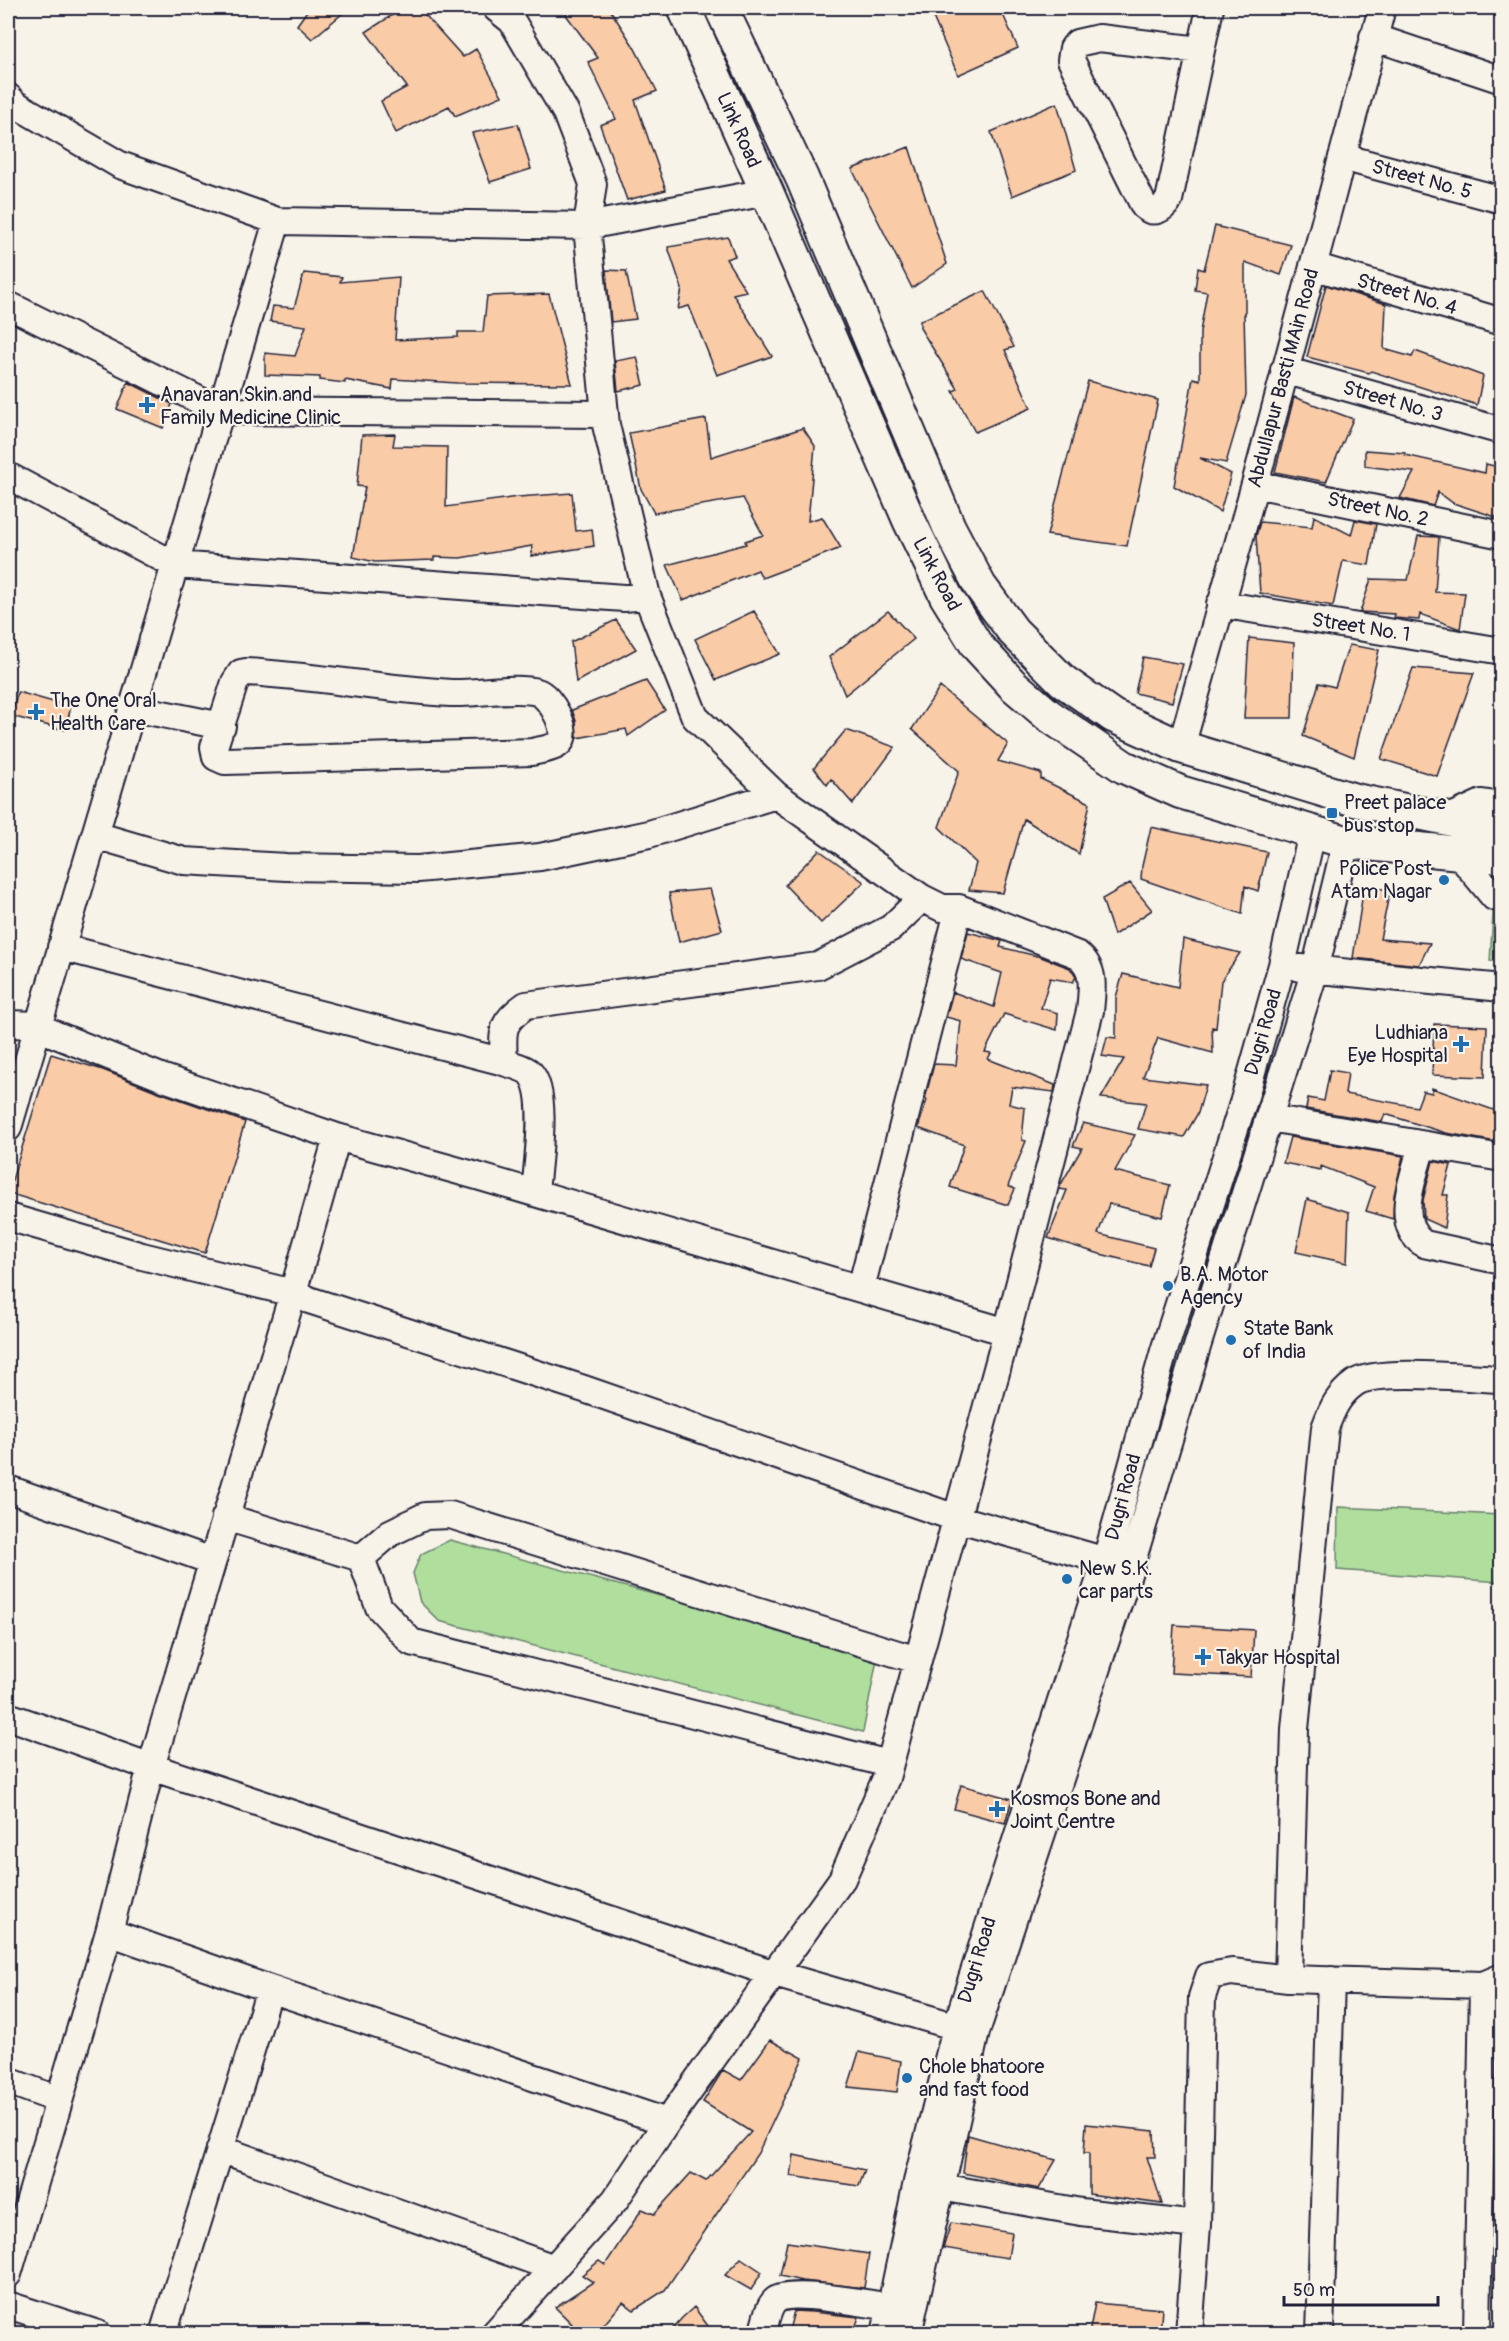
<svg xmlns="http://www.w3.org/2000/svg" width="1509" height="2341" font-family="Pangolin,sans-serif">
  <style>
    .green { fill: #afde9d; stroke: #68806c; stroke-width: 1.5 }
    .building { fill: #f9cba7; stroke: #22223b; stroke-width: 1.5 }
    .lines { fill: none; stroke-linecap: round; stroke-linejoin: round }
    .minor-casing { stroke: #22223b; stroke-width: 30 }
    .major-casing { stroke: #22223b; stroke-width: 36 }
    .minor { stroke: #f7f3e8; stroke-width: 26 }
    .major { stroke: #f7f3e8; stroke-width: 32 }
    .poi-dot { fill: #1f6fb2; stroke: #f7f3e8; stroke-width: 2 }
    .labels { text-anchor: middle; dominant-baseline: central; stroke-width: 4.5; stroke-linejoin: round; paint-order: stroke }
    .street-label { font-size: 20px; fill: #22223b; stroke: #f7f3e8 }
    .poi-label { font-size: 20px; fill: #22223b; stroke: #f7f3e8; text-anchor: start }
  </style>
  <rect width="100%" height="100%" fill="#f7f3e8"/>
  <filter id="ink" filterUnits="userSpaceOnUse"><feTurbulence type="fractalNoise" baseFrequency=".0167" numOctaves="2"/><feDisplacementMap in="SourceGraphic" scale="12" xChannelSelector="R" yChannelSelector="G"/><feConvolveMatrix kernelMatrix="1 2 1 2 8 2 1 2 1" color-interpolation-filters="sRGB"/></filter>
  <g filter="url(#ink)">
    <!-- green -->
    <path class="green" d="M1494 898H1501V962L1490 961Z
      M1338 1507 1501 1515V1582L1337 1570Z
      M450 1540 878 1654 863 1732 439 1621 420 1602 413 1573 421 1554Z"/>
    <!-- building -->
    <path class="building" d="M309 8H349L312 39 297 25Z
      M403 8H419L463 57 476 49 502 96 455 116 449 106 396 133 381 101 407 87 366 32Z
      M561 8H609L634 47 657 91 635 100 666 190 627 200 600 125 616 119 588 62 598 58Z
      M929 8H1000L1018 48 958 75Z
      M1057 103 1076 170 1012 196 991 132Z
      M518 124 531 169 490 182 472 133Z
      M909 147 947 264 912 288 852 169Z
      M1215 226 1291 245 1281 275 1245 262V314L1244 313 1246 395 1226 463 1200 458 1231 474 1220 512 1174 486 1193 378 1200 380V332L1207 292 1195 290 1198 268 1204 270Z
      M728 237 735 256 726 259 746 291 733 294 772 356 717 375 689 306 678 309 682 289 668 247Z
      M606 270 626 271 636 319 611 322Z
      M304 273 342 277 340 282 399 277 395 340 458 337V332H483L487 296 549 294 572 384 457 383 393 379 392 389 345 380V383L320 380V377L265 375V353L295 356 306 326 270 321 273 306 294 308Z
      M1326 285 1386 304 1384 349 1412 357 1415 351 1483 376 1477 405 1371 371 1369 373 1307 357Z
      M985 291 1014 347 1005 350 1031 408 975 432 953 391 958 389 920 328V321Z
      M637 357 644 385 618 391 615 361Z
      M1088 381 1158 400 1127 546 1047 535Z
      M128 382 172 404 163 428 117 409Z
      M1294 397 1353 419 1326 482 1275 472Z
      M706 419 711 457 803 428 815 446 808 521 822 517 841 548 762 578 758 570 683 600 667 565 746 544 745 541 763 535 743 498 654 513 641 489 629 433Z
      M395 434 393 446 447 447 446 507 518 497 572 493 576 531 592 529 594 546 531 556 532 546 460 558 434 557V560L375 562 353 557 365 487 357 486 362 435Z
      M1365 450 1405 453V455L1485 473 1486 464 1502 468V519L1453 503 1438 492 1433 506 1400 498 1414 472 1365 466Z
      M1314 516 1351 535 1355 520 1376 524 1369 565 1343 561 1333 606 1260 593 1256 536 1260 522 1312 527Z
      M1418 536 1439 537 1435 592 1465 593 1460 629 1420 614 1419 620 1394 618 1395 614 1360 612 1371 579 1408 580Z
      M754 611 780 654 716 680 695 639Z
      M888 611 914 639 845 695 829 657Z
      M616 620 636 649 576 682 571 642Z
      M1249 638 1294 643 1292 718H1244Z
      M1349 645 1379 650 1354 757 1303 736 1319 683 1335 687Z
      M1143 657 1183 664 1172 702 1135 693Z
      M1413 668 1474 673 1437 776 1381 759Z
      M646 681 665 710 628 736 626 729 577 738 576 721 572 710Z
      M940 687 1008 744 998 761 1041 773V779L1090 803 1079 854 1024 819 1003 893 969 890 976 863 939 827 959 771 912 729Z
      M18 692 71 707 65 730 11 716Z
      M846 730 895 747 853 804 831 779 827 785 814 768Z
      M1151 827 1267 852 1258 891 1245 886 1242 914 1141 879 1142 866Z
      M819 850 864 882 821 923 785 885Z
      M1130 883 1152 910 1114 935 1102 899Z
      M1364 886 1390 890 1380 939 1430 943 1419 965 1353 958Z
      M710 889 722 930 679 942 669 893Z
      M968 932 1002 941 1000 947 1041 957 1070 968 1076 977 1073 982 1050 978 1041 1008 1058 1013 1057 1030 1004 1014 985 1052 991 1053 988 1059 1055 1085 1054 1092 1012 1087 1009 1104 1025 1108 1022 1140 1026 1141 1008 1186 1015 1189 1008 1205 950 1187 964 1145 918 1128 927 1100 925 1099 934 1064 956 1065 961 1021 946 1017 953 992 994 1007 1002 973 961 959Z
      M1183 939 1240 953 1221 981 1216 1028 1212 1027 1213 1053 1158 1038 1143 1077 1206 1085 1198 1113 1184 1137 1138 1129 1146 1103 1101 1098 1124 1059 1102 1056 1107 1037 1116 1038V997L1123 974 1178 987Z
      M1434 1024 1487 1026 1485 1077 1432 1075Z
      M51 1054 103 1070 156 1091 245 1122 205 1253 8 1193Z
      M1330 1070 1348 1073 1345 1094 1417 1107 1423 1091 1432 1093V1088L1502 1113V1143L1446 1133 1385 1114 1382 1122 1306 1109 1308 1098 1324 1101Z
      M1083 1123 1135 1135 1115 1171 1170 1185 1162 1217 1109 1204 1098 1234 1154 1248 1149 1266 1100 1254 1048 1238 1067 1190 1059 1189 1060 1186 1082 1148 1073 1146Z
      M1290 1137 1403 1156 1394 1195 1393 1219 1366 1211 1374 1187 1321 1166V1170L1283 1163Z
      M1433 1161 1451 1165 1443 1195H1448L1444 1228 1424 1219 1423 1200Z
      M1307 1199 1349 1212 1347 1263 1296 1252Z
      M1174 1625 1254 1630 1251 1677 1171 1673Z
      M961 1785 1012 1799 1005 1823 954 1809Z
      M770 2040 803 2058 758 2153 665 2290 634 2310 623 2302 596 2334H559L572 2324 555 2307 593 2282 582 2275 599 2261 605 2265 642 2209 654 2214 691 2173 706 2181 751 2132 703 2102 723 2070 741 2080Z
      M859 2052 901 2061 897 2092 848 2087Z
      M1086 2124 1154 2131 1155 2157H1147L1162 2204 1089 2194V2153H1084Z
      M968 2135 1056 2160 1039 2189 963 2173Z
      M794 2155 865 2170 859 2186 791 2176Z
      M951 2223 1012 2233 1008 2258 943 2248Z
      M787 2242 869 2254 864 2288 802 2281 780 2276Z
      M741 2258 762 2272 751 2290 725 2275Z
      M1095 2303 1162 2309 1160 2334H1089Z
      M694 2307 714 2334H668L682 2318Z
      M794 2311 812 2312 859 2317 853 2334H788Z"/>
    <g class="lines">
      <!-- minor casing -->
      <g class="minor-casing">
        <path id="minor" d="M1373 37 1502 80
          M1200 50 1099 38 1077 43 1073 48 1071 60 1144 206C1154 215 1163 209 1169 200L1210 8
          M8 97 15 104 120 165 277 221 587 226 767 192
          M1342 157 1502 200
          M1313 266 1502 322
          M8 305 221 411 604 414
          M1284 370 1502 431
          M8 476 175 565 624 598 647 596
          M1255 484 1502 535
          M1220 604 1502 651
          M246 672C315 676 382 689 451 693 475 694 516 686 537 692 550 695 572 734 558 744 552 749 540 750 532 752L225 761 216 757 214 747 235 682 241 673Z
          M133 708 222 726
          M1181 747 1255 484 1382 8
          M1447 819 1482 803 1502 806
          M95 835 184 861 286 867 418 869 540 857 649 834 776 795
          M1457 852 1494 897 1502 898
          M61 947 504 1062
          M1300 968 1502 988
          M8 1024 38 1025 54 1034 161 1077 337 1137 477 1176 1007 1332
          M1269 1118 1502 1158
          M8 1128 277 221
          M1422 1145C1415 1175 1392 1223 1424 1244L1502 1261
          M535 1193C537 1165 549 1093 530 1073 524 1067 511 1065 504 1062 503 1031 499 1024 526 1005L818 966 891 928 922 898
          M8 1217 142 1256 293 1293 309 1300 584 1389 956 1518 1120 1565
          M861 1288 959 908
          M8 1489 212 1561
          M225 1517 361 1558 379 1607 411 1642 889 1764
          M361 1558 390 1533 425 1516 450 1515 917 1660
          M8 1716 151 1767 775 1974 971 2031
          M109 1932 270 1989 667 2122
          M1288 1979 1295 1729 1325 1428C1332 1409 1338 1395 1355 1383 1376 1368 1472 1378 1502 1379
          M8 2081 59 2100
          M220 2149 554 2268
          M941 2187 1081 2212 1197 2225
          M8 2274 109 1932 151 1767 293 1293 337 1137
          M8 2305 98 2334
          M163 2334 270 1989
          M494 2334 615 2200 667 2122 842 1879 886 1778 1007 1332 1090 1011C1092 990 1096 969 1078 955L959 908H942L922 898 776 795 695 717 647 596 606 425 587 226 593 184 566 113 512 21 496 8
          M762 2334C765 2324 768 2306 776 2300 790 2289 870 2304 891 2307
          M885 2334 917 2182 956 2028 1106 1560 1164 1351 1244 1100 1282 965 1312 833
          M908 2334 976 2032 1130 1568 1197 1347 1315 970 1346 842
          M1189 2334 1197 2225 1202 1997 1209 1976 1232 1972 1288 1979 1483 1985 1502 1977
          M1320 2334 1331 1980
          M1477 2334 1483 1985"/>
      </g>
      <!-- major casing -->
      <g class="major-casing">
        <path id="major" d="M684 8 767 192 909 520 946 596 977 646 1013 685 1048 715 1124 767 1180 792 1346 842 1502 857
          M721 8 802 178 949 527 980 586 1013 631 1063 681 1113 716 1181 747 1355 800 1502 830"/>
      </g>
      <!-- minor -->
      <use href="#minor" class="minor"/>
      <!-- major -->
      <use href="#major" class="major"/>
    </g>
  </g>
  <!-- markers -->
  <g class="poi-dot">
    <path d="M144 396h6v6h6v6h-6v6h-6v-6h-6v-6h6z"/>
    <path d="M33 703h6v6h6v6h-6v6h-6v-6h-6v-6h6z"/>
    <rect x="1326" y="807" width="12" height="12" rx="3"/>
    <circle cx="1444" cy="880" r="6"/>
    <path d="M1458 1035h6v6h6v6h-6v6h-6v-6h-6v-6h6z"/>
    <circle cx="1168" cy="1286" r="6"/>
    <circle cx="1231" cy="1340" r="6"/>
    <circle cx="1067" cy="1579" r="6"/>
    <path d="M1200 1648h6v6h6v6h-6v6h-6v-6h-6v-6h6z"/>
    <path d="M994 1800h6v6h6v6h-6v6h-6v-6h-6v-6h6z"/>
    <circle cx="907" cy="2078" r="6"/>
  </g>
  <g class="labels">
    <!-- street labels -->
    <g class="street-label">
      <text transform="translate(739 130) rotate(66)">Link Road</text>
      <text transform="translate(1422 179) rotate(15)">Street No. 5</text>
      <text transform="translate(1407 294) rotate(16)">Street No. 4</text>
      <text transform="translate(1283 378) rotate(-75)">Abdullapur Basti MAin Road</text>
      <text transform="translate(1393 401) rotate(16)">Street No. 3</text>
      <text transform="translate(1378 509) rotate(12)">Street No. 2</text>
      <text transform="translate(937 574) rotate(62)">Link Road</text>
      <text transform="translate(1361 627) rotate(9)">Street No. 1</text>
      <text transform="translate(1263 1032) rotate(-74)">Dugri Road</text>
      <text transform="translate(1123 1497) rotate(-75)">Dugri Road</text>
      <text transform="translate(977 1960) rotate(-73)">Dugri Road</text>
    </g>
    <!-- poi labels -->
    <g class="poi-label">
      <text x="160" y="394">Anavaran Skin and<tspan x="160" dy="23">Family Medicine Clinic</tspan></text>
      <text x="50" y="700">The One Oral<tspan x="50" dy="23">Health Care</tspan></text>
      <text x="1344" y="802">Preet palace<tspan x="1344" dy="23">bus stop</tspan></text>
      <text x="1432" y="868" text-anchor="end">Police Post<tspan x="1432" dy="23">Atam Nagar</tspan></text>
      <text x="1448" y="1032" text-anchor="end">Ludhiana<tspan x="1448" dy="23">Eye Hospital</tspan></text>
      <text x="1180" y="1274">B.A. Motor<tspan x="1180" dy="23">Agency</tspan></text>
      <text x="1243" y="1328">State Bank<tspan x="1243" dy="23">of India</tspan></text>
      <text x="1079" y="1568">New S.K.<tspan x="1079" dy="23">car parts</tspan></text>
      <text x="1216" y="1657">Takyar Hospital</text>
      <text x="1010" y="1798">Kosmos Bone and<tspan x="1010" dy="23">Joint Centre</tspan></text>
      <text x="919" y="2066">Chole bhatoore<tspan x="919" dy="23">and fast food</tspan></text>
    </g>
  </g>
  <!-- margin -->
  <rect width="1509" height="2341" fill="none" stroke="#f7f3e8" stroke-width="30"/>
  <rect x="15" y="15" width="1479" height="2311" fill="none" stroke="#22223b" stroke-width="2" filter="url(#ink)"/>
  <!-- scale -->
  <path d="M1284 2296v9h154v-9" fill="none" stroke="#22223b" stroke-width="3"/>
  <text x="1293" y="2296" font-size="18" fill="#22223b" stroke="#f7f3e8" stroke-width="4.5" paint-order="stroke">50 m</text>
</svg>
